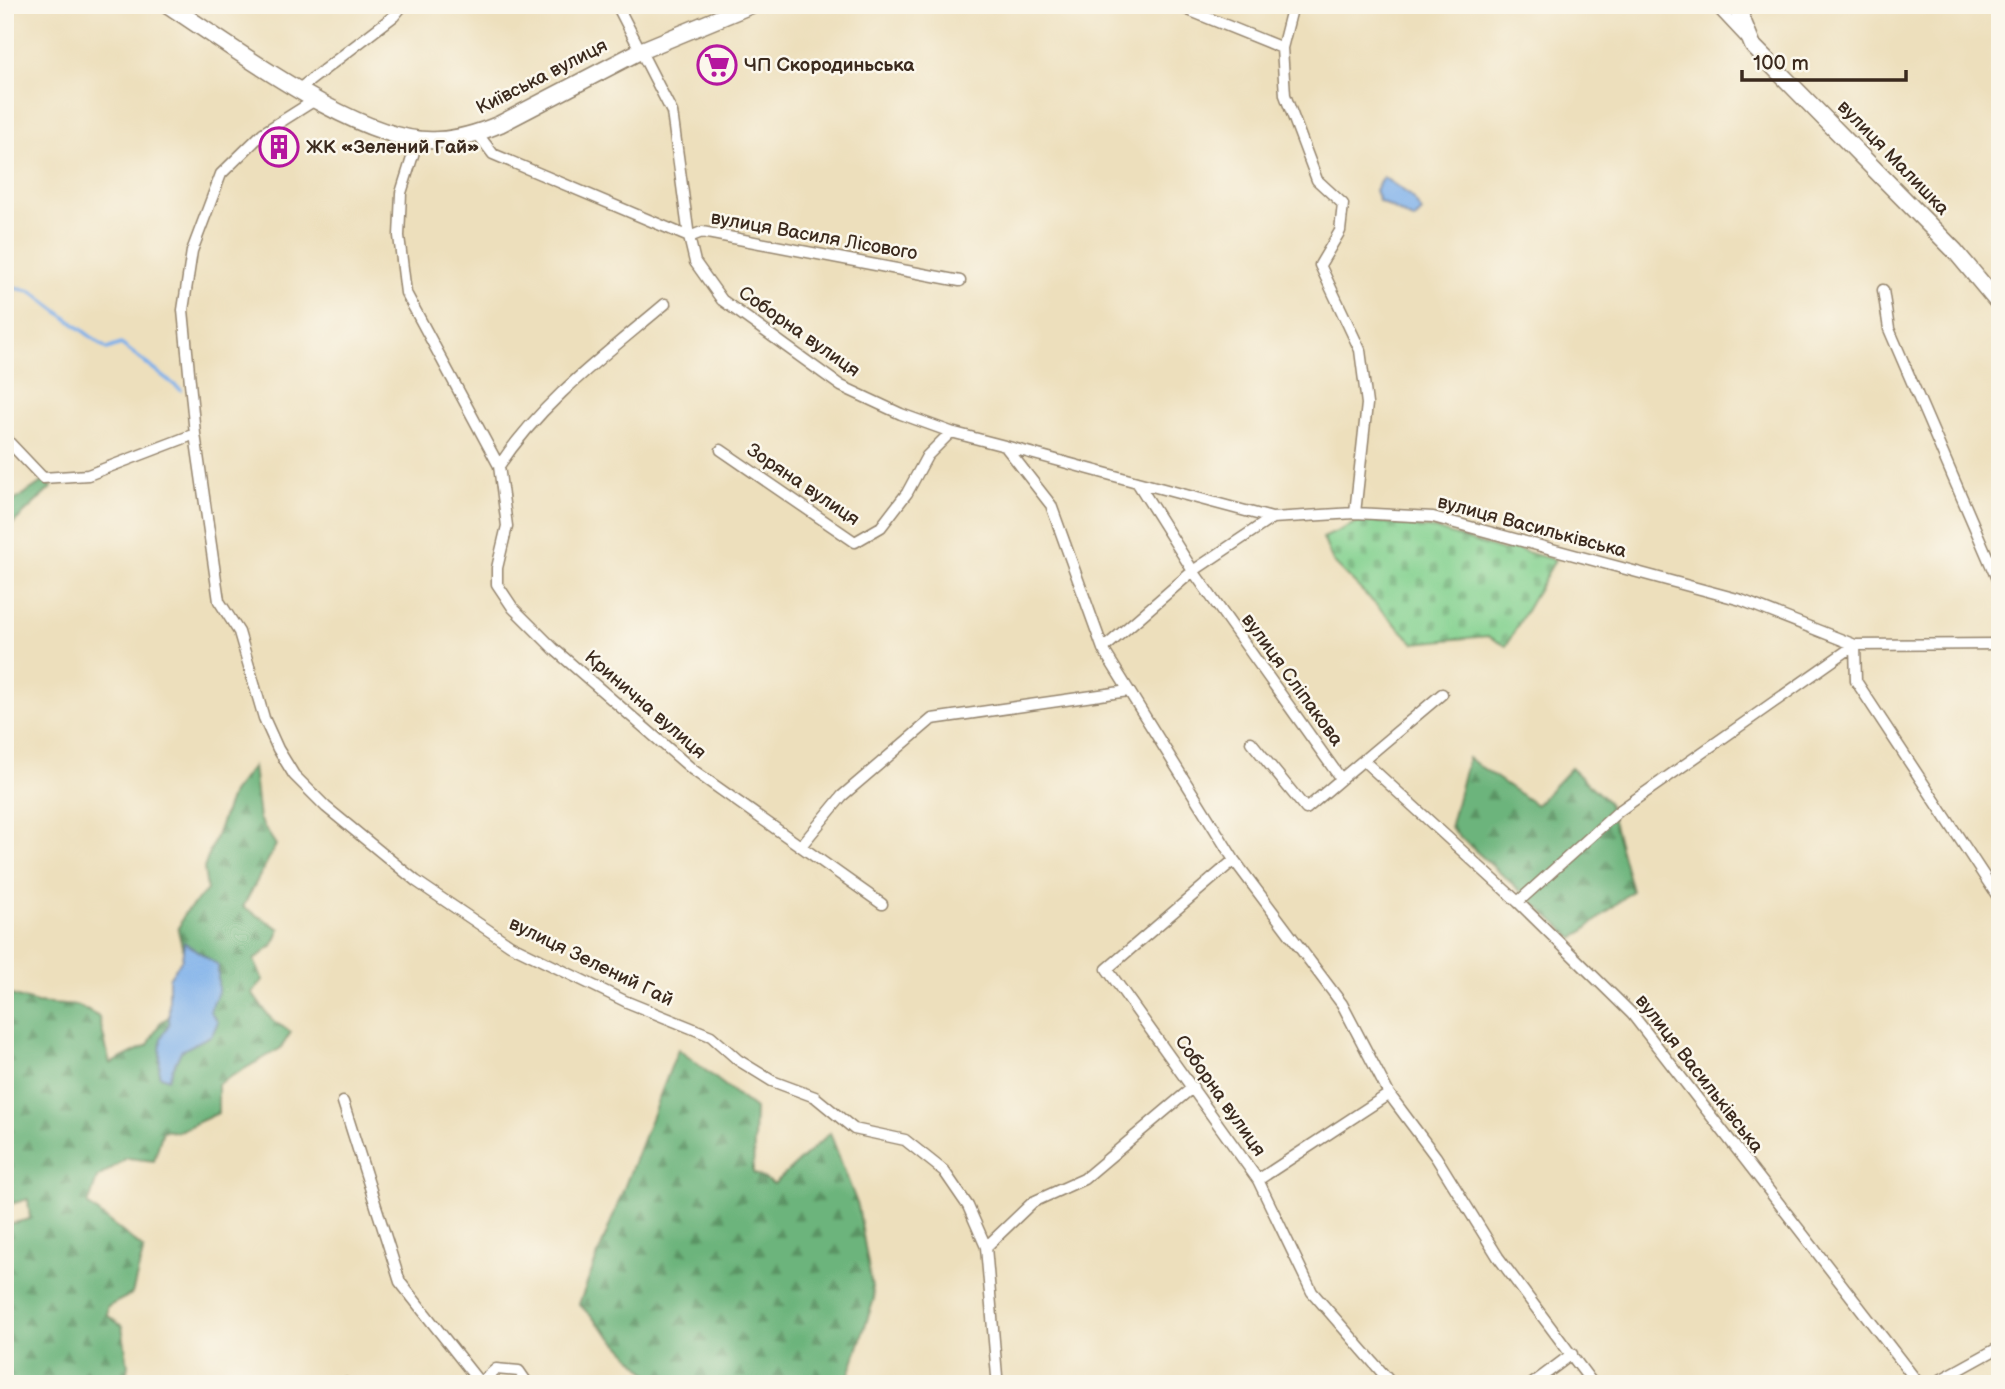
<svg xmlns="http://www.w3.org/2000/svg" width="2005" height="1389" font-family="'Balsamiq Sans',sans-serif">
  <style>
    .forest { fill: url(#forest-firs); stroke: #546f4c; stroke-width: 2 }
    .cemetery { fill: url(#cemetery-stones); stroke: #607e58; stroke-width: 2 }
    .water { fill: #7eb0ea; stroke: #5c6d84; stroke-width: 2 }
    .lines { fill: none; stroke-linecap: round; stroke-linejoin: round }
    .stream { stroke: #7eb0ea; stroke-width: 3.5 }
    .street-casing { stroke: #94846d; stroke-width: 13 }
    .primary-casing { stroke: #94846d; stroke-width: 19 }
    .street { stroke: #fff; stroke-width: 10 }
    .primary { stroke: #fff; stroke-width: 16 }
    .labels { text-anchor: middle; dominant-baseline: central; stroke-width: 5; stroke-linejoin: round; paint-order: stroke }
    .poi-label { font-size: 19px; font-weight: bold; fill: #3b2a1e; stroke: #fbf7ec; text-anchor: start }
    .street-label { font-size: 19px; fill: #3b2a1e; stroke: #fbf7ec }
  </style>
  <defs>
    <pattern id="forest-firs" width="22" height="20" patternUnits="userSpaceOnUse" patternTransform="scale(1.75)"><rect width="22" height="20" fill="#6cb47b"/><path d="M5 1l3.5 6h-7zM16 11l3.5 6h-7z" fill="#5a9364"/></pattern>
    <pattern id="cemetery-stones" width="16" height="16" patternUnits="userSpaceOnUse" patternTransform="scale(1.75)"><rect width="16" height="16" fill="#85d291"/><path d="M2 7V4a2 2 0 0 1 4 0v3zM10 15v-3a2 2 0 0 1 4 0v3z" fill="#74b47d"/></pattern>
  </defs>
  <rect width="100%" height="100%" fill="#fbf7ec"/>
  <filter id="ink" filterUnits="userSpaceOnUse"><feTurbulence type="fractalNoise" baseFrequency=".0143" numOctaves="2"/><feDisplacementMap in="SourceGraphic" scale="14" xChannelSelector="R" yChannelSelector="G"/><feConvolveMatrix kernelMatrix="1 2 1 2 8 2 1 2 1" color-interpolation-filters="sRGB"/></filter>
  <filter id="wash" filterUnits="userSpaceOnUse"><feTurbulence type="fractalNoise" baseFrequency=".00686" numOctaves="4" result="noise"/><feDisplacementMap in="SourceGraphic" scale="28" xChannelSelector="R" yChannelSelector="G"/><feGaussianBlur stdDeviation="1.57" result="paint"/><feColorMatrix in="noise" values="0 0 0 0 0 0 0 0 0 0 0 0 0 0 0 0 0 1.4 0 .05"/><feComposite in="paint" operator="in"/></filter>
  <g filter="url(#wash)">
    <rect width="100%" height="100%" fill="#eddfbc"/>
    <!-- forest -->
    <path class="forest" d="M42 482 52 487 5 531V501L11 503Z
      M1468 758 1536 805 1571 768 1608 802 1632 891 1574 939 1450 828Z
      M253 766 259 819 276 845 243 907 280 929 273 945 254 960 263 980 252 993 272 1020 291 1032 281 1048 218 1084V1113L177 1132 163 1130 154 1161 127 1158 97 1178 88 1205 144 1249 132 1294 107 1307V1315L122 1326 128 1365 125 1384H5V1225L30 1219 28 1199 5 1206V993L37 1003 79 1006 99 1017 110 1064 148 1045 160 1023 187 1004 189 975 178 930 184 914 207 890 204 868 232 793Z
      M678 1049 755 1109 753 1173 774 1184 830 1133 858 1206 874 1299 846 1384H658L579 1304Z"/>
    <!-- cemetery -->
    <path class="cemetery" d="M1362 520 1435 529 1503 551 1512 548 1555 560 1506 646 1488 636 1414 643 1333 562 1323 538Z"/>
    <!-- water -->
    <path class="water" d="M1383 177 1411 196 1422 212 1414 220 1379 201 1375 190Z
      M184 942 218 965V992L210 1011 218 1022 212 1035 181 1051 168 1079 159 1075 161 1038 169 1024V978L182 959Z"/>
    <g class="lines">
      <!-- stream -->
      <path class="stream" d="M5 286 31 291 107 349 121 344 181 390"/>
    </g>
  </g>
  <g filter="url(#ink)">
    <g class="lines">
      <!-- street casing -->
      <g class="street-casing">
        <path id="street" d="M617 5 672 112 689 237 702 232 960 281
          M1176 5 1282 48
          M1293 5 1282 48 1285 95 1317 180 1343 204 1340 231 1320 265 1360 350 1367 404 1355 513
          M1715 5 1746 38
          M299 89 394 16 403 5
          M315 100 263 133 221 174 192 251 183 310 195 434 219 601 239 632 264 718 278 749 294 775 326 807 416 881 510 945 627 1002 711 1036 738 1060 772 1081 815 1097 854 1129 905 1140 944 1171 968 1206 986 1247 997 1376
          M477 133 493 154 689 237 695 262 722 300 841 386 901 414 951 432
          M418 139 401 193 399 236 406 293 499 466 507 526 497 568V584L513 608 554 649 693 770 882 904
          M1883 290 1889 329 2000 586
          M5 438 43 478 88 475 195 434
          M1005 446 1137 482 1193 571 1103 649 1234 860 1342 1004 1389 1094 1436 1157 1498 1257 1593 1384
          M721 450 855 542 881 527 907 493 927 456 951 432 1005 446 1051 505 1103 649
          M499 466C542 401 606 354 665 304
          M1137 482 1272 518 1355 513 1433 517 1741 600 1855 645 2000 644
          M1272 518 1193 571 1341 779 1442 694
          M1855 645 1619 811 1518 902 1632 1014 1919 1384
          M1855 645 1856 681 2000 900
          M1251 742 1306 809 1341 779
          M1365 762 1518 902
          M801 846 842 796 932 719 1128 691
          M1234 860 1107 969 1258 1180 1312 1292 1392 1384
          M343 1102 400 1282 480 1383
          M1258 1180 1389 1094
          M986 1247 1033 1202 1084 1179 1193 1087
          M346 1383 347 1384
          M479 1384 496 1369 519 1371 528 1384
          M1532 1384 1572 1354
          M1933 1384 2000 1347"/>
      </g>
      <!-- primary casing -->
      <g class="primary-casing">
        <path id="primary" d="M168 5C233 47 362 146 438 140 459 139 481 132 500 124L640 51 751 5
          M1736 5 1753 46 1955 251 2000 305"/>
      </g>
      <!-- street -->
      <use href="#street" class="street"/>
      <!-- primary -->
      <use href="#primary" class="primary"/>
    </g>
  </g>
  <!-- icons -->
  <defs>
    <g id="supermarket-ring" transform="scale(2.0125)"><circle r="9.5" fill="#fbf7ec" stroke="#b5179e" stroke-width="1.5"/><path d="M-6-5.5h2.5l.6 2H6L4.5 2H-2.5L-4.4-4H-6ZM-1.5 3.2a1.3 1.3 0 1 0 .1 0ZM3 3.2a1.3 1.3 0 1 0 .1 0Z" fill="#b5179e"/></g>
    <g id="building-ring" transform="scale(2.0125)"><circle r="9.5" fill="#fbf7ec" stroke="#b5179e" stroke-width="1.5"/><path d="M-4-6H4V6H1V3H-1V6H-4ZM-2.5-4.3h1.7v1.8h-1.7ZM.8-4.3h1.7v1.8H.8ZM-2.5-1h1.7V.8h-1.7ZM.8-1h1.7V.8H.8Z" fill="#b5179e"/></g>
  </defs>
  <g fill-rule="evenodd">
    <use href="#supermarket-ring" x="717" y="65"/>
    <use href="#building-ring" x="279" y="147"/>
  </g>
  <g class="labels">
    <!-- poi labels -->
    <g class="poi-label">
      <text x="744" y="65">ЧП Скородиньська</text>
      <text x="306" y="147">ЖК «Зелений Гай»</text>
    </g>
    <!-- street labels -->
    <g class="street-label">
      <text transform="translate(542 77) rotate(-27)">Київська вулиця</text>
      <text transform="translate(1893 158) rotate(46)">вулиця Малишка</text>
      <text transform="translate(814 236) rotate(10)">вулиця Василя Лісового</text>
      <text transform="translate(799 332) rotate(35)">Соборна вулиця</text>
      <text transform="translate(803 485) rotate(34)">Зоряна вулиця</text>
      <text transform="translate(1532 527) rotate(15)">вулиця Васильківська</text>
      <text transform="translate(1292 680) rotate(54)">вулиця Сліпакова</text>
      <text transform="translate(645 705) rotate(41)">Кринична вулиця</text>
      <text transform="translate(591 962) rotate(26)">вулиця Зелений Гай</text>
      <text transform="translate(1699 1074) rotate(52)">вулиця Васильківська</text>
      <text transform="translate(1220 1096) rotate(55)">Соборна вулиця</text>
    </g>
  </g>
  <!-- margin -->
  <rect width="2005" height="1389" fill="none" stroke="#fbf7ec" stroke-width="28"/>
  <!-- scale -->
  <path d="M1742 70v10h164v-10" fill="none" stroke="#3b2a1e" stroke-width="3.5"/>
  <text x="1753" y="70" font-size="21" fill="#3b2a1e" stroke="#fbf7ec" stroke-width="5" paint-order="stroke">100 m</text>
</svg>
